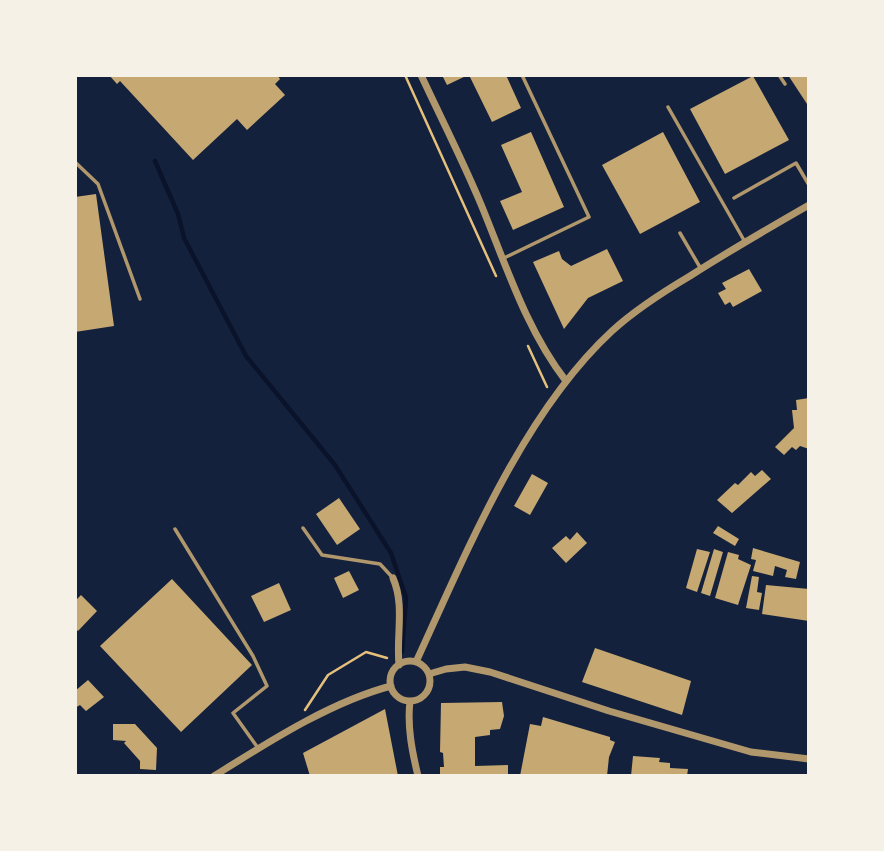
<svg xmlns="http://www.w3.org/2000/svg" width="884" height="851" font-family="Arial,sans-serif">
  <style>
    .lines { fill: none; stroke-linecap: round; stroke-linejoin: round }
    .stream { stroke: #0b132b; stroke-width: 4.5 }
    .building { fill: #c6a872 }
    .path { stroke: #e5c07b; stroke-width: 2.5 }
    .service { stroke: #b1986c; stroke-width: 3.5 }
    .minor { stroke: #b1986c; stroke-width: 7 }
  </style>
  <rect width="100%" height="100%" fill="#14213d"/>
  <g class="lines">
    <!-- stream -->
    <path class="stream" d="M155 161 178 214 184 238 246 356 335 465 391 553 406 598 402 652"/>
  </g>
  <!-- building -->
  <path class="building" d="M109 75H277L280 79 275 84 285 95 247 130 237 119 193 160 120 81 117 84Z
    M442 75H468L447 85Z
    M469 75H506L521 108 492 122Z
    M788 75H809V107Z
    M753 76 789 140 725 174 690 109Z
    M531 132 564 207 513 230 500 201 522 192 501 145Z
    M663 132 700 202 640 234 602 165Z
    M96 194 114 326 75 332V197Z
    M607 249 623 281 588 298 564 329 533 262 559 251 562 259 571 266Z
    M749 269 762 291 733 307 730 302 725 305 718 293 726 289 722 283Z
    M809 398V449L800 446 796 450 792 447 784 455 775 447 794 428 792 410H797L796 400Z
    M762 470 771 479 732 513 717 500 735 483 738 485 751 472 755 476Z
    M532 474 548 483 530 515 514 506Z
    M339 498 360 529 337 545 316 514Z
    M718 526 739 539 735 546 713 533Z
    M577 532 587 543 566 563 552 548 566 536 570 540Z
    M753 548 800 562 796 579 785 577 787 570 775 566 773 576 753 571 756 560 751 559Z
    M697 549 710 552 697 592 686 588Z
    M714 549 723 552 710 596 701 593Z
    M728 552 739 555 738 559 751 565 738 605 715 598Z
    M349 571 359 590 343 598 334 578Z
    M752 576 759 577 757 592 762 593 759 610 746 608Z
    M172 579 252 665 181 732 100 646Z
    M279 583 291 610 264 622 251 596Z
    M766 585 809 589V621L762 614Z
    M81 595 97 611 78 631 75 628V601Z
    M595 648 691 681 682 715 582 682Z
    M88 680 104 697 86 711 80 705 75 708V691Z
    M502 702 504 716 500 729 490 730V735L475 737V766L508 765V776H440V767H444L443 753 440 752 441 703Z
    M385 709 398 776H310L303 753Z
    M543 717 610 737V740L615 742 609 757 607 776H520L530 724 541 726Z
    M113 724H135L157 748 156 770 140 769V761L124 743 126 741 113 740Z
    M633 756 660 758 659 762 670 763V768L688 769 687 776H631Z"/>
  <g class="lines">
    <!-- path -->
    <path class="path" d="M405 75 496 276
      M528 346 547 387
      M305 710 328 675 366 652 387 658"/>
    <!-- service -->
    <path class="service" d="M779 75 785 84
      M668 107 745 242
      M75 162 98 184 140 299
      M734 198 796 163 809 185
      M680 233 701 269
      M504 258 589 217 522 75
      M303 528 322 555 380 564 393 578
      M175 529 253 656 267 686 233 713 258 748"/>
    <!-- minor -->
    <path class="minor" d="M421 75C441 118 462 159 480 202 505 262 526 330 566 381
      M393 578C405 606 396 635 399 665
      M390 681a20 20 0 1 1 40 0a20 20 0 1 1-40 0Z
      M416 662C466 553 523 413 612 331 636 309 663 292 690 276 729 251 769 228 809 205
      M429 674 446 669 465 667 490 672 609 711 751 752 809 759
      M410 701C407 726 412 751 418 776
      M214 776C267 743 330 702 391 686"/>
  </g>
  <!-- border -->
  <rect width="884" height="851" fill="none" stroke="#f6f1e7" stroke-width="154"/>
</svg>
